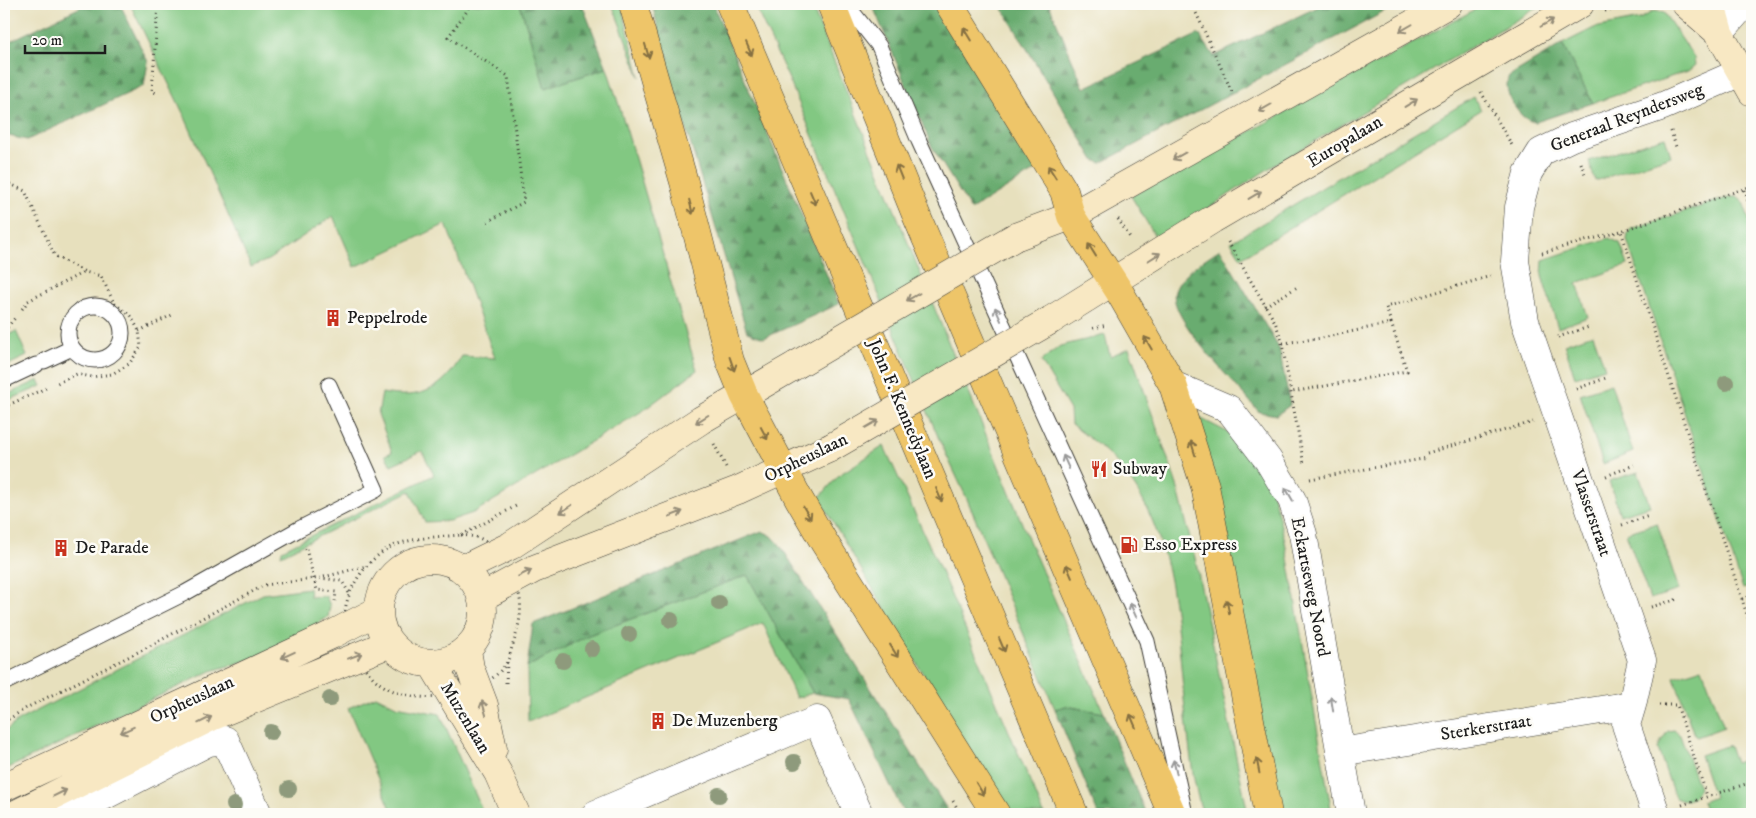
<svg xmlns="http://www.w3.org/2000/svg" width="1756" height="818" font-family="'IM FELL DW Pica',serif">
  <style>
    .green { fill: #82c882; stroke: #4f724f }
    .forest { fill: url(#forest-firs); stroke: #426446 }
    .lines { fill: none; stroke-linecap: round; stroke-linejoin: round }
    .lane-casing { stroke: #3a3934; stroke-width: 17 }
    .street-casing { stroke: #3a3934; stroke-width: 29 }
    .secondary-casing { stroke: #3a3934; stroke-width: 29 }
    .primary-casing { stroke: #3a3934; stroke-width: 29 }
    .path { stroke: #3a3934; stroke-width: 3; stroke-dasharray: 1 4; stroke-linecap: butt }
    .lane { stroke: #fff; stroke-width: 15 }
    .street { stroke: #fff; stroke-width: 28 }
    .secondary { stroke: #f8e8c3; stroke-width: 28 }
    .primary { stroke: #eec569; stroke-width: 28 }
    .secondary-bridge-casing { stroke: #3a3934; stroke-width: 29; stroke-linecap: butt }
    .secondary-bridge { stroke: #f8e8c3; stroke-width: 28 }
    .tree { fill: #8e9a7b }
    .oneway { stroke: #958c78 }
    .oneway2 { stroke: #857042 }
    .oneway3 { stroke: #999 }
    .labels { text-anchor: middle; dominant-baseline: central; stroke-width: 5; stroke-linejoin: round; paint-order: stroke }
    .street-label { font-size: 18px; fill: #1c1c1c; stroke: #fdfcf7 }
    .poi-label { font-size: 18px; fill: #1c1c1c; stroke: #fdfcf7; text-anchor: start }
  </style>
  <defs>
    <pattern id="forest-firs" width="22" height="20" patternUnits="userSpaceOnUse" patternTransform="scale(1.25)"><rect width="22" height="20" fill="#69ac70"/><path d="M5 1l3.5 6h-7zM16 11l3.5 6h-7z" fill="#568b5b"/></pattern>
  </defs>
  <rect width="100%" height="100%" fill="#fdfcf7"/>
  <filter id="ink" filterUnits="userSpaceOnUse"><feTurbulence type="fractalNoise" baseFrequency=".02" numOctaves="2"/><feDisplacementMap in="SourceGraphic" scale="10" xChannelSelector="R" yChannelSelector="G"/><feConvolveMatrix kernelMatrix="1 2 1 2 8 2 1 2 1" color-interpolation-filters="sRGB"/></filter>
  <filter id="wash" filterUnits="userSpaceOnUse"><feTurbulence type="fractalNoise" baseFrequency=".0096" numOctaves="4" result="noise"/><feDisplacementMap in="SourceGraphic" scale="20" xChannelSelector="R" yChannelSelector="G"/><feGaussianBlur stdDeviation="1.12" result="paint"/><feColorMatrix in="noise" values="0 0 0 0 0 0 0 0 0 0 0 0 0 0 0 0 0 1.4 0 .05"/><feComposite in="paint" operator="in"/></filter>
  <g filter="url(#wash)">
    <rect width="100%" height="100%" fill="#e7e0bd"/>
    <!-- green -->
    <path class="green" d="M130 4H520L545 88 607 68C640 168 666 270 697 370L644 410 473 513 449 521 425 522 410 491 281 555 282 550 434 475 422 451 391 465 385 455 392 452 378 414 382 393C421 400 442 390 462 356L495 358 446 224 355 267 333 216 268 260 251 267 184 115Z
      M612 4H621L640 77Z
      M754 4H811L1030 543 1104 713 1066 706 1055 709 967 499 939 439 788 77Z
      M1485 4H1543L1268 169 1158 241 1131 196Z
      M1654 11 1664 13 1694 57 1695 65 1688 71 1593 103 1562 44 1594 28 1640 19Z
      M1474 97 1481 110 1241 258 1231 242Z
      M1665 137 1671 156 1595 181 1589 161Z
      M1730 197H1737L1743 202 1752 227V586L1743 589 1627 240 1628 233 1631 229Z
      M1609 238 1620 243 1628 265 1577 283 1588 317 1558 328 1542 276 1543 260Z
      M16 331 27 356 4 367V337Z
      M1593 334 1605 368 1575 377 1564 344Z
      M1105 335 1110 356 1129 348 1177 485 1195 558 1248 814H1203C1192 783 1190 750 1186 718 1176 630 1178 533 1117 463 1104 448 1086 436 1071 424L1070 410 1041 361 1060 346Z
      M39 380 42 386 4 402V396Z
      M1611 384 1633 452 1603 464 1580 394Z
      M1190 413 1229 433 1251 456 1271 487 1285 541 1332 814H1275Z
      M884 446 937 562 1044 814H1006L819 498 839 475Z
      M1638 472 1650 506 1620 515 1609 481Z
      M1657 523 1679 590 1650 599 1626 533Z
      M747 575 813 693 796 698 763 623 528 722 527 667 589 635Z
      M309 588 310 597 326 596 330 606 328 617 317 624V633L263 656 211 671 4 770V732L19 720 263 594Z
      M1702 668 1724 727 1697 737 1694 735 1674 677Z
      M376 696 396 706 440 714 484 814H393L348 708Z
      M1674 730 1680 735 1699 788 1693 798 1683 801 1675 798 1658 749 1661 741 1668 731Z
      M1729 745 1735 763 1752 758V814H1706L1702 802 1714 797 1700 755Z"/>
    <!-- forest -->
    <path class="forest" d="M87 4H120L148 62 144 86 27 140 4 135V44Z
      M520 4H582L607 68 545 88Z
      M652 4H713L839 304 764 338 747 332 669 72Z
      M872 4H937L1036 170 971 210 932 147Z
      M1000 4H1049L1084 88 1199 34 1214 56 1324 4H1399L1101 163 1094 160Z
      M1562 44 1593 103 1536 122C1519 122 1501 90 1509 76Z
      M1220 249 1279 348 1290 405 1277 415 1259 412C1242 390 1166 317 1175 291 1182 272 1204 260 1220 249Z
      M762 531 772 536 780 545 950 814H904L849 699 813 693 747 575 589 635 527 667 533 624Z
      M1066 706 1104 713 1146 814H1098L1055 709Z"/>
  </g>
  <g filter="url(#ink)">
    <g class="lines">
      <!-- lane casing -->
      <g class="lane-casing">
        <path id="lane" d="M846 4 879 46 919 141 1147 641 1185 814
          M68 333a27 27 0 1 1 54 0a27 27 0 1 1-54 0Z
          M44 361 72 348
          M4 380 36 365
          M4 683 185 593 299 529 376 490 329 385"/>
      </g>
      <!-- street casing -->
      <g class="street-casing">
        <path id="street" d="M1719 33 1744 4
          M1173 385 1229 409 1268 460 1292 500 1303 534 1351 814
          M1340 752 1632 705
          M69 814 208 742 225 740 258 814
          M596 814 817 720 859 814
          M1656 814 1626 725 1632 705 1642 660 1525 321 1515 261 1519 207 1528 173 1541 152 1572 137 1663 106 1741 72"/>
      </g>
      <!-- secondary casing -->
      <g class="secondary-casing">
        <path id="secondary" d="M1686 4 1719 33
          M1711 4 1719 33 1752 92
          M1015 237 1071 216 1448 4
          M1051 320 1213 219 1580 4
          M379 611a52 52 0 1 1 104 0a52 52 0 1 1-104 0Z
          M463 569 510 546 701 420 796 365
          M482 597 534 569 738 490 830 448
          M467 650 470 668 484 705 493 749
          M432 664 498 773 516 814
          M4 787 331 635 379 610
          M16 814 213 716 390 643"/>
      </g>
      <!-- primary casing -->
      <g class="primary-casing">
        <path id="primary" d="M633 4 684 182 730 361 744 395 799 499 824 542 996 814
          M730 4 1074 814
          M831 4 917 217 1172 814
          M949 4 1064 191 1071 216 1119 291 1173 385 1205 486 1268 814"/>
      </g>
      <!-- path -->
      <path class="path" d="M158 4 152 91 158 94
        M472 4 448 37 508 76 524 202 487 222
        M1192 4 1233 94
        M1605 11 1634 4
        M1481 92 1513 147
        M1671 131 1676 147
        M1581 163 1586 177
        M4 176 8 183 25 191 55 256 85 272 101 276 114 303 131 316 139 331 141 347 129 364 112 374 92 377 77 374 55 384
        M1752 186 1621 231 1752 630
        M1744 190 1752 213
        M1118 219 1131 239
        M1228 242 1275 322 1281 338 1304 465
        M1542 253 1621 231
        M114 303V314
        M1265 306 1299 286
        M22 309 28 301 84 272
        M1391 323 1386 307 1491 276
        M1093 328 1107 325
        M4 331 15 318
        M139 331 172 315
        M1558 337 1589 327
        M1283 343 1322 338 1391 323 1407 371 1292 392
        M1576 389 1606 378
        M4 407 46 388
        M714 444 726 467
        M1427 453 1533 422
        M1606 476 1634 465
        M1310 479 1428 458
        M1622 525 1649 516
        M461 535C469 536 476 536 483 540 502 549 517 579 520 599 522 614 518 630 513 644 511 649 510 657 507 662 484 700 412 709 378 682 366 672 345 644 344 628 342 596 361 565 387 549 408 537 438 537 461 535Z
        M462 535 518 505
        M306 549 317 590 336 592 335 601
        M324 577 366 566
        M1742 599 1752 596
        M1651 607 1678 599
        M506 683 507 662
        M1659 705H1677L1707 796
        M4 722 28 707 142 650 265 585 321 578 342 581 349 593
        M953 801 961 814
        M1682 805 1752 782"/>
      <!-- lane -->
      <use href="#lane" class="lane"/>
      <!-- street -->
      <use href="#street" class="street"/>
      <!-- secondary -->
      <use href="#secondary" class="secondary"/>
      <!-- primary -->
      <use href="#primary" class="primary"/>
      <!-- secondary-bridge casing -->
      <g class="secondary-bridge-casing">
        <path id="secondary-bridge" d="M796 365 1015 237
          M830 448 1051 320"/>
      </g>
      <!-- secondary-bridge -->
      <use href="#secondary-bridge" class="secondary-bridge"/>
    </g>
    <!-- trees -->
    <g class="tree">
      <circle cx="1726" cy="383" r="8"/>
      <circle cx="719" cy="603" r="8"/>
      <circle cx="671" cy="620" r="8"/>
      <circle cx="629" cy="634" r="8"/>
      <circle cx="592" cy="649" r="8"/>
      <circle cx="563" cy="661" r="8"/>
      <circle cx="330" cy="699" r="8"/>
      <circle cx="271" cy="732" r="8"/>
      <circle cx="794" cy="762" r="8"/>
      <circle cx="289" cy="789" r="8"/>
      <circle cx="719" cy="795" r="8"/>
      <circle cx="234" cy="805" r="8"/>
    </g>
    <!-- one-way arrows -->
    <defs><path id="oneway-shaft" d="M-6 0H5M1.5-3L5.5 0L1.5 3" fill="none" stroke-width="1.6" stroke-linecap="round" stroke-linejoin="round" transform="scale(1.25)"/></defs>
    <g class="oneway">
      <use href="#oneway-shaft" transform="translate(1547 23) rotate(-30)"/>
      <use href="#oneway-shaft" transform="translate(1406 28) rotate(150)"/>
      <use href="#oneway-shaft" transform="translate(1411 103) rotate(-31)"/>
      <use href="#oneway-shaft" transform="translate(1265 108) rotate(150)"/>
      <use href="#oneway-shaft" transform="translate(1179 156) rotate(151)"/>
      <use href="#oneway-shaft" transform="translate(1255 195) rotate(-31)"/>
      <use href="#oneway-shaft" transform="translate(1154 257) rotate(-32)"/>
      <use href="#oneway-shaft" transform="translate(913 297) rotate(150)"/>
      <use href="#oneway-shaft" transform="translate(702 419) rotate(148)"/>
      <use href="#oneway-shaft" transform="translate(872 424) rotate(-30)"/>
      <use href="#oneway-shaft" transform="translate(566 509) rotate(147)"/>
      <use href="#oneway-shaft" transform="translate(676 514) rotate(-21)"/>
      <use href="#oneway-shaft" transform="translate(525 573) rotate(-26)"/>
      <use href="#oneway-shaft" transform="translate(288 655) rotate(155)"/>
      <use href="#oneway-shaft" transform="translate(355 656) rotate(-21)"/>
      <use href="#oneway-shaft" transform="translate(484 708) rotate(-106)"/>
      <use href="#oneway-shaft" transform="translate(205 720) rotate(-26)"/>
      <use href="#oneway-shaft" transform="translate(127 730) rotate(155)"/>
      <use href="#oneway-shaft" transform="translate(60 793) rotate(-26)"/>
    </g>
    <g class="oneway2">
      <use href="#oneway-shaft" transform="translate(967 34) rotate(-121)"/>
      <use href="#oneway-shaft" transform="translate(749 49) rotate(67)"/>
      <use href="#oneway-shaft" transform="translate(647 51) rotate(74)"/>
      <use href="#oneway-shaft" transform="translate(899 172) rotate(-112)"/>
      <use href="#oneway-shaft" transform="translate(1052 172) rotate(-122)"/>
      <use href="#oneway-shaft" transform="translate(813 198) rotate(67)"/>
      <use href="#oneway-shaft" transform="translate(691 207) rotate(76)"/>
      <use href="#oneway-shaft" transform="translate(1092 250) rotate(-122)"/>
      <use href="#oneway-shaft" transform="translate(1148 343) rotate(-120)"/>
      <use href="#oneway-shaft" transform="translate(732 364) rotate(71)"/>
      <use href="#oneway-shaft" transform="translate(764 433) rotate(62)"/>
      <use href="#oneway-shaft" transform="translate(1193 448) rotate(-107)"/>
      <use href="#oneway-shaft" transform="translate(939 495) rotate(67)"/>
      <use href="#oneway-shaft" transform="translate(807 513) rotate(59)"/>
      <use href="#oneway-shaft" transform="translate(1069 571) rotate(-113)"/>
      <use href="#oneway-shaft" transform="translate(1228 607) rotate(-101)"/>
      <use href="#oneway-shaft" transform="translate(1002 645) rotate(67)"/>
      <use href="#oneway-shaft" transform="translate(894 651) rotate(58)"/>
      <use href="#oneway-shaft" transform="translate(1133 721) rotate(-113)"/>
      <use href="#oneway-shaft" transform="translate(1258 766) rotate(-101)"/>
      <use href="#oneway-shaft" transform="translate(980 789) rotate(58)"/>
    </g>
    <g class="oneway3">
      <use href="#oneway-shaft" transform="translate(998 314) rotate(-114)"/>
      <use href="#oneway-shaft" transform="translate(1066 462) rotate(-114)"/>
      <use href="#oneway-shaft" transform="translate(1289 494) rotate(-120)"/>
      <use href="#oneway-shaft" transform="translate(1133 610) rotate(-114)"/>
      <use href="#oneway-shaft" transform="translate(1332 704) rotate(-99)"/>
      <use href="#oneway-shaft" transform="translate(1175 767) rotate(-103)"/>
    </g>
  </g>
  <!-- icons -->
  <defs>
    <g id="building-bare" transform="scale(1.35)"><path d="M-4-6H4V6H1V3H-1V6H-4ZM-2.5-4.3h1.7v1.8h-1.7ZM.8-4.3h1.7v1.8H.8ZM-2.5-1h1.7V.8h-1.7ZM.8-1h1.7V.8H.8Z" fill="#c8321e" stroke="#fdfcf7" stroke-width="2.5" paint-order="stroke"/></g>
    <g id="restaurant-bare" transform="scale(1.35)"><path d="M-5-6h1v4h1v-4h1v4h1v-4h1v5L-1.5 .5V6h-2V.5L-5-1ZM5-6V6H3V1.5H1.5Q1.5-4 5-6Z" fill="#c8321e" stroke="#fdfcf7" stroke-width="2.5" paint-order="stroke"/></g>
    <g id="fuel-bare" transform="scale(1.35)"><path d="M-5.5-6h7V0h2V4h1.3V-2.5L3-4.5l.8-.8L6-3V5H2.5V1h-1V6h-7ZM-4.2-4.7v3.2H.2V-4.7Z" fill="#c8321e" stroke="#fdfcf7" stroke-width="2.5" paint-order="stroke"/></g>
  </defs>
  <g fill-rule="evenodd">
    <use href="#building-bare" x="333" y="318"/>
    <use href="#restaurant-bare" x="1099" y="469"/>
    <use href="#fuel-bare" x="1129" y="545"/>
    <use href="#building-bare" x="61" y="548"/>
    <use href="#building-bare" x="658" y="721"/>
  </g>
  <g class="labels">
    <!-- street labels -->
    <g class="street-label">
      <text transform="translate(1627 118) rotate(-21)">Generaal Reyndersweg</text>
      <text transform="translate(1345 142) rotate(-31)">Europalaan</text>
      <text transform="translate(902 409) rotate(67)">John F. Kennedylaan</text>
      <text transform="translate(806 458) rotate(-26)">Orpheuslaan</text>
      <text transform="translate(1591 513) rotate(71)">Vlasserstraat</text>
      <text transform="translate(1310 587) rotate(79)">Eckartseweg Noord</text>
      <text transform="translate(192 700) rotate(-25)">Orpheuslaan</text>
      <text transform="translate(465 718) rotate(59)">Muzenlaan</text>
      <text transform="translate(1486 728) rotate(-9)">Sterkerstraat</text>
    </g>
    <!-- poi labels -->
    <g class="poi-label">
      <text x="347" y="318">Peppelrode</text>
      <text x="1113" y="469">Subway</text>
      <text x="1143" y="545">Esso Express</text>
      <text x="75" y="548">De Parade</text>
      <text x="672" y="721">De Muzenberg</text>
    </g>
  </g>
  <!-- margin -->
  <rect width="1756" height="818" fill="none" stroke="#fdfcf7" stroke-width="20"/>
  <!-- scale -->
  <path d="M25 45v8h80v-8" fill="none" stroke="#1c1c1c" stroke-width="2.5"/>
  <text x="32" y="45" font-size="15" fill="#1c1c1c" stroke="#fdfcf7" stroke-width="4" paint-order="stroke">20 m</text>
</svg>
